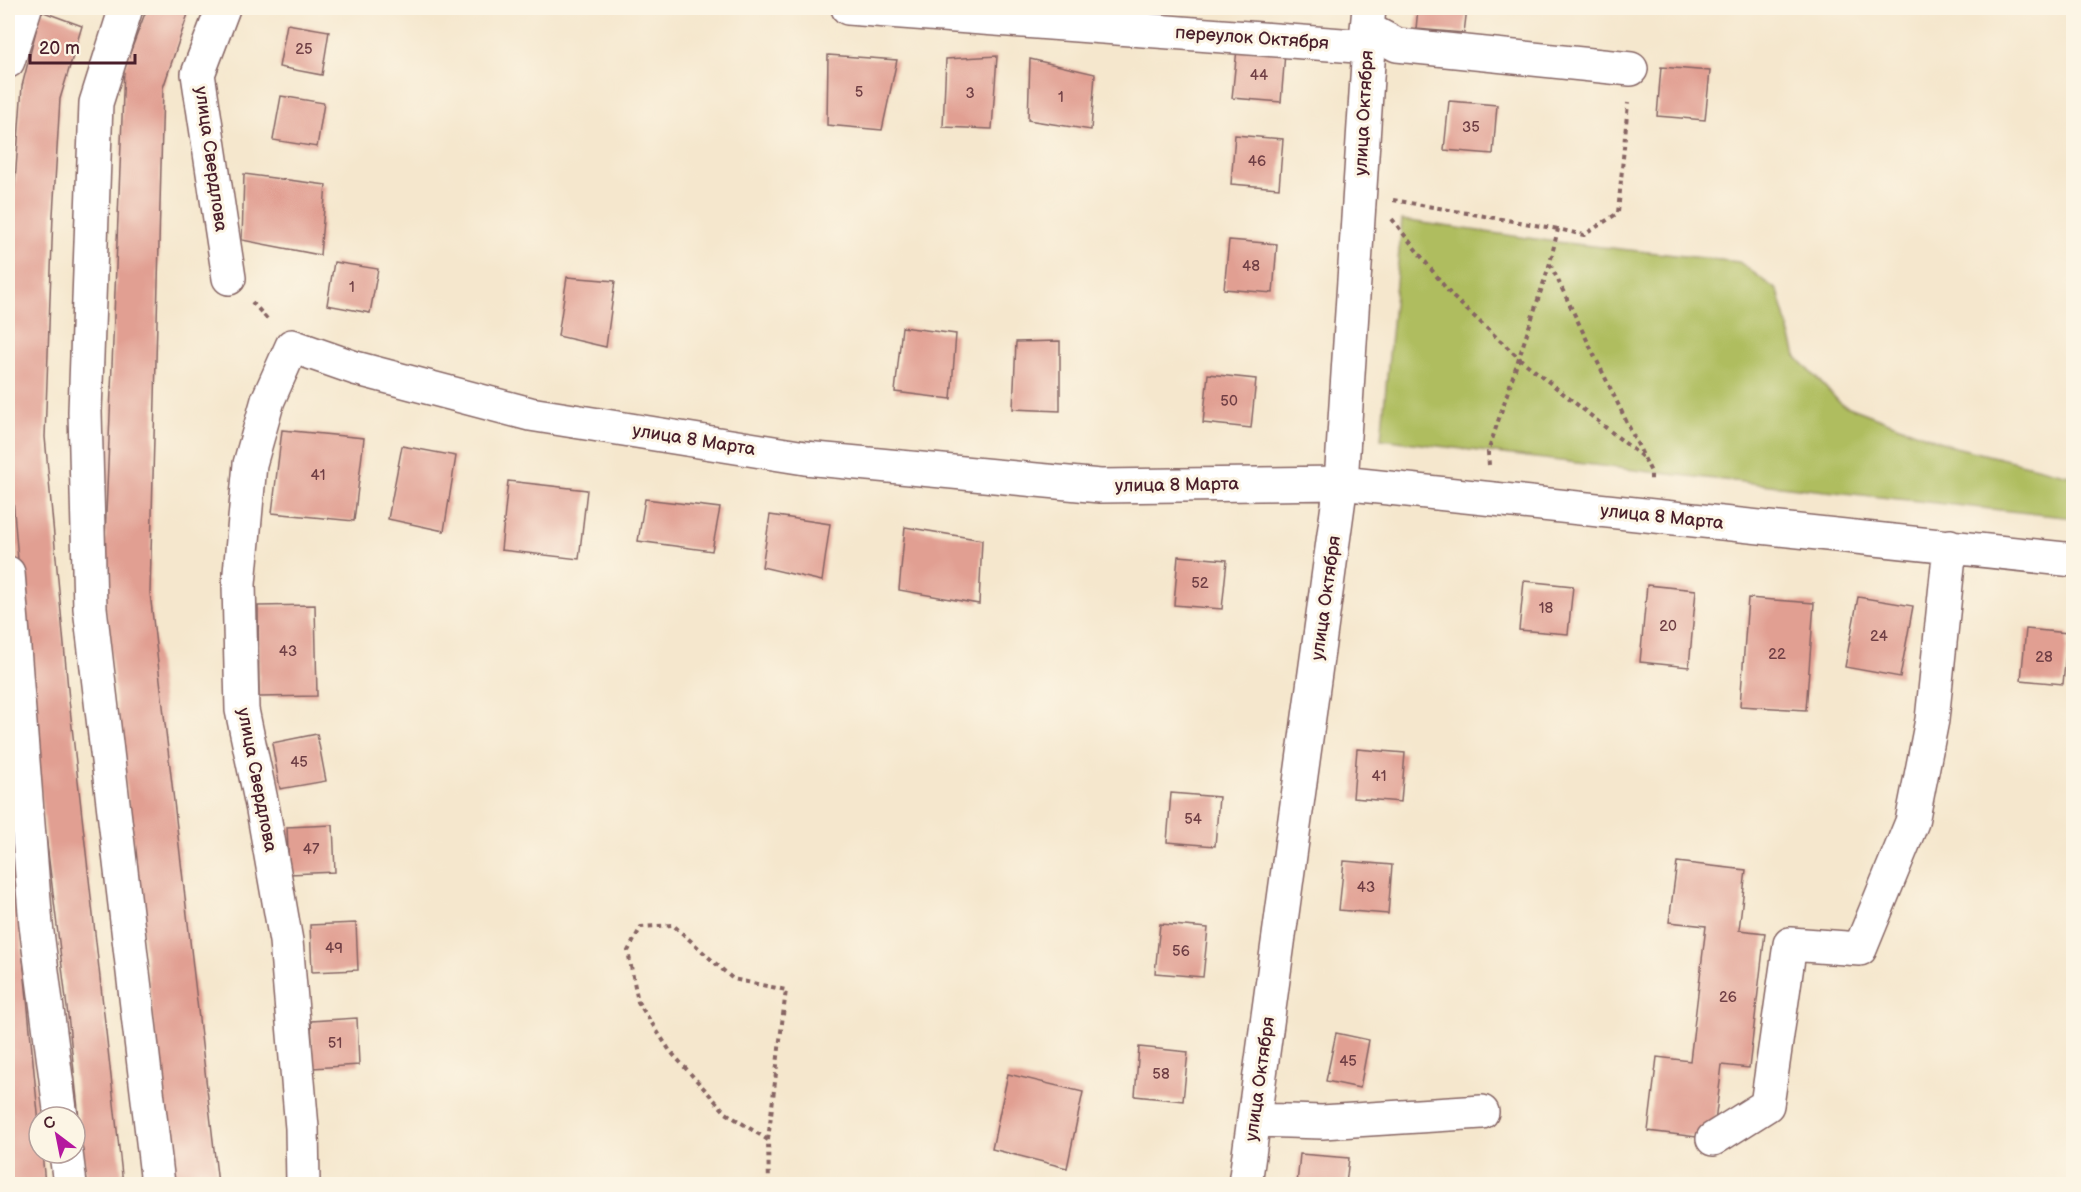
<svg xmlns="http://www.w3.org/2000/svg" width="2081" height="1192" font-family="'Balsamiq Sans',sans-serif">
  <style>
    .green { fill: #afbd5f; stroke: #7c6e45; stroke-width: 1.5 }
    .building { fill: #e19f92 }
    .lines { fill: none; stroke-linecap: round; stroke-linejoin: round }
    .minor-casing { stroke: #866564; stroke-width: 36 }
    .path { stroke: #866564; stroke-width: 4; stroke-dasharray: 4.5 4.5; stroke-linecap: butt }
    .minor { stroke: #fff; stroke-width: 33 }
    .labels { text-anchor: middle; dominant-baseline: central; stroke-width: 6; stroke-linejoin: round; paint-order: stroke }
    .number-label { font-size: 15px; fill: #703f45 }
    .street-label { font-size: 18px; fill: #4a1f2b; stroke: #fcf5e5 }
  </style>
  <rect width="100%" height="100%" fill="#fcf5e5"/>
  <filter id="ink" filterUnits="userSpaceOnUse"><feTurbulence type="fractalNoise" baseFrequency=".0167" numOctaves="2"/><feDisplacementMap in="SourceGraphic" scale="12" xChannelSelector="R" yChannelSelector="G"/><feConvolveMatrix kernelMatrix="1 2 1 2 8 2 1 2 1" color-interpolation-filters="sRGB"/></filter>
  <filter id="wash" filterUnits="userSpaceOnUse"><feTurbulence type="fractalNoise" baseFrequency=".008" numOctaves="4" result="noise"/><feDisplacementMap in="SourceGraphic" scale="24" xChannelSelector="R" yChannelSelector="G"/><feGaussianBlur stdDeviation="1.35" result="paint"/><feColorMatrix in="noise" values="0 0 0 0 0 0 0 0 0 0 0 0 0 0 0 0 0 1.4 0 .05"/><feComposite in="paint" operator="in"/></filter>
  <g filter="url(#wash)">
    <rect width="100%" height="100%" fill="#f5e7cd"/>
    <!-- green -->
    <path class="green" d="M1402 220 1556 242 1739 262 1778 291 1796 356 1841 404 1955 447 2073 476V518L1651 472 1381 439Z"/>
    <g id="blocks">
      <!-- building -->
      <path class="building" d="M147 8H190L163 88 150 593 218 1184H172L103 588 124 69Z
        M1418 8H1467L1464 33 1416 29Z
        M41 11 82 26 60 99 53 215 45 437 69 700 123 1184H86L69 1024 30 705 8 439 13 209 22 86Z
        M287 24 329 31 322 75 279 67Z
        M1237 49 1285 53 1281 102 1232 98Z
        M828 55 897 60 882 130 827 125Z
        M997 56 992 129 943 127 946 59Z
        M1030 59 1095 74 1091 130 1028 120Z
        M1661 67 1710 71 1705 120 1657 116Z
        M281 96 324 103 317 147 273 140Z
        M1449 101 1497 105 1493 154 1444 150Z
        M1235 135 1283 139 1279 188 1231 184Z
        M244 174 326 185 320 255 242 240Z
        M1229 240 1277 244 1273 293 1224 289Z
        M334 262 378 269 370 313 327 305Z
        M567 277 615 281 606 347 558 336Z
        M902 327 956 334 951 399 895 392Z
        M1060 341V411L1013 409 1016 342Z
        M1208 374 1256 379 1251 428 1203 423Z
        M282 430 364 438 354 521 272 513Z
        M402 446 456 456 444 531 388 519Z
        M508 481 587 490 579 559 501 550Z
        M645 499 720 508 712 551 638 541Z
        M770 515 830 524 822 581 762 567Z
        M905 527 982 540 979 604 899 590Z
        M1178 556 1227 560 1222 609 1174 605Z
        M1524 581 1573 586 1568 634 1519 630Z
        M1647 585 1696 590 1689 667 1640 662Z
        M1858 597 1913 606 1900 677 1845 667Z
        M1748 598 1814 603 1806 710 1740 706Z
        M315 605 317 696 259 697 258 606Z
        M2026 629 2068 633 2063 684 2021 680Z
        M317 734 326 781 280 789 272 743Z
        M1357 749 1405 753 1401 802 1353 798Z
        M1171 793 1219 797 1215 846 1167 842Z
        M333 825 335 872 289 874 287 827Z
        M8 832H11L39 1124V1153H42L45 1184H8Z
        M1344 861 1392 865 1388 914 1339 910Z
        M1677 862 1746 870 1739 930 1765 933 1749 1068 1722 1065 1713 1139 1648 1131 1657 1057 1690 1061 1706 926 1669 922Z
        M356 923 358 970 312 972 310 925Z
        M1160 924 1208 928 1203 977 1155 973Z
        M357 1018 359 1065 313 1068 311 1021Z
        M1336 1033 1369 1040 1360 1088 1326 1081Z
        M1139 1047 1188 1052 1183 1101 1135 1096Z
        M1008 1074 1083 1092 1067 1168 992 1149Z
        M1300 1154 1349 1158 1346 1184H1297Z"/>
    </g>
  </g>
  <g filter="url(#ink)">
    <use href="#blocks" fill-opacity="0" stroke="#866564" stroke-width="1.5"/>
    <g class="lines">
      <!-- minor casing -->
      <g class="minor-casing">
        <path id="minor" d="M126 8 96 103 85 412 90 608 158 1184
          M223 8 198 74 229 278
          M848 8 1369 47
          M1367 29 1397 45 1631 69
          M8 61 25 8
          M8 573 36 925 61 1117
          M1254 1120 1322 1122 1482 1112
          M1713 1139 1767 1105 1790 944 1860 949 1912 822 1932 720 1950 546
          M66 1153 70 1184
          M303 1184 302 1128 286 941 263 810 242 710 239 584 250 464 268 400 292 346 355 368 530 414 805 458 1100 486 1341 483 2074 560
          M1245 1184 1341 483 1369 47 1367 29 1369 8"/>
      </g>
      <!-- path -->
      <path class="path" d="M1393 200 1558 229
        M1392 219 1452 296 1519 358 1645 459
        M1550 264 1651 472V482
        M252 302 269 321
        M1489 465 1488 452 1550 263 1558 229 1584 235 1618 213 1628 103
        M768 1140 726 1113 670 1051 638 1002 628 951 641 927 673 925 733 979 786 990 768 1140 769 1184"/>
      <!-- minor -->
      <use href="#minor" class="minor"/>
    </g>
  </g>
  <g class="labels">
    <!-- number labels -->
    <g class="number-label">
      <text x="304" y="49">25</text>
      <text x="1259" y="75">44</text>
      <text x="859" y="92">5</text>
      <text x="970" y="93">3</text>
      <text x="1061" y="97">1</text>
      <text x="1471" y="127">35</text>
      <text x="1257" y="161">46</text>
      <text x="1251" y="266">48</text>
      <text x="352" y="287">1</text>
      <text x="1229" y="401">50</text>
      <text x="318" y="475">41</text>
      <text x="1200" y="583">52</text>
      <text x="1546" y="608">18</text>
      <text x="1668" y="626">20</text>
      <text x="1879" y="636">24</text>
      <text x="288" y="651">43</text>
      <text x="1777" y="654">22</text>
      <text x="2044" y="657">28</text>
      <text x="299" y="762">45</text>
      <text x="1379" y="776">41</text>
      <text x="1193" y="819">54</text>
      <text x="311" y="849">47</text>
      <text x="1366" y="887">43</text>
      <text x="334" y="948">49</text>
      <text x="1181" y="951">56</text>
      <text x="1728" y="997">26</text>
      <text x="335" y="1043">51</text>
      <text x="1348" y="1061">45</text>
      <text x="1161" y="1074">58</text>
    </g>
    <!-- street labels -->
    <g class="street-label">
      <text transform="translate(1252 38) rotate(4)">переулок Октября</text>
      <text transform="translate(1364 113) rotate(-87)">улица Октября</text>
      <text transform="translate(211 159) rotate(82)">улица Свердлова</text>
      <text transform="translate(694 440) rotate(9)">улица 8 Марта</text>
      <text transform="translate(1177 485) rotate(-1)">улица 8 Марта</text>
      <text transform="translate(1662 517) rotate(6)">улица 8 Марта</text>
      <text transform="translate(1326 598) rotate(-82)">улица Октября</text>
      <text transform="translate(257 780) rotate(79)">улица Свердлова</text>
      <text transform="translate(1260 1079) rotate(-82)">улица Октября</text>
    </g>
  </g>
  <!-- margin -->
  <rect width="2081" height="1192" fill="none" stroke="#fcf5e5" stroke-width="30"/>
  <!-- north arrow -->
  <g transform="translate(57 1135) rotate(328)"><circle r="28" fill="#fcf5e5" stroke="#b59f9b" stroke-width="1.5"/>
  <path d="M0-4.5L10 22L0 15L-10 22Z" fill="#b5179e"/>
  <text y="-9" font-size="16" font-weight="bold" text-anchor="middle" fill="#4a1f2b">С</text>
  </g>
  <!-- scale -->
  <path d="M30 54v9h105v-9" fill="none" stroke="#4a1f2b" stroke-width="3"/>
  <text x="39" y="54" font-size="18" fill="#4a1f2b" stroke="#fcf5e5" stroke-width="4.5" paint-order="stroke">20 m</text>
</svg>
